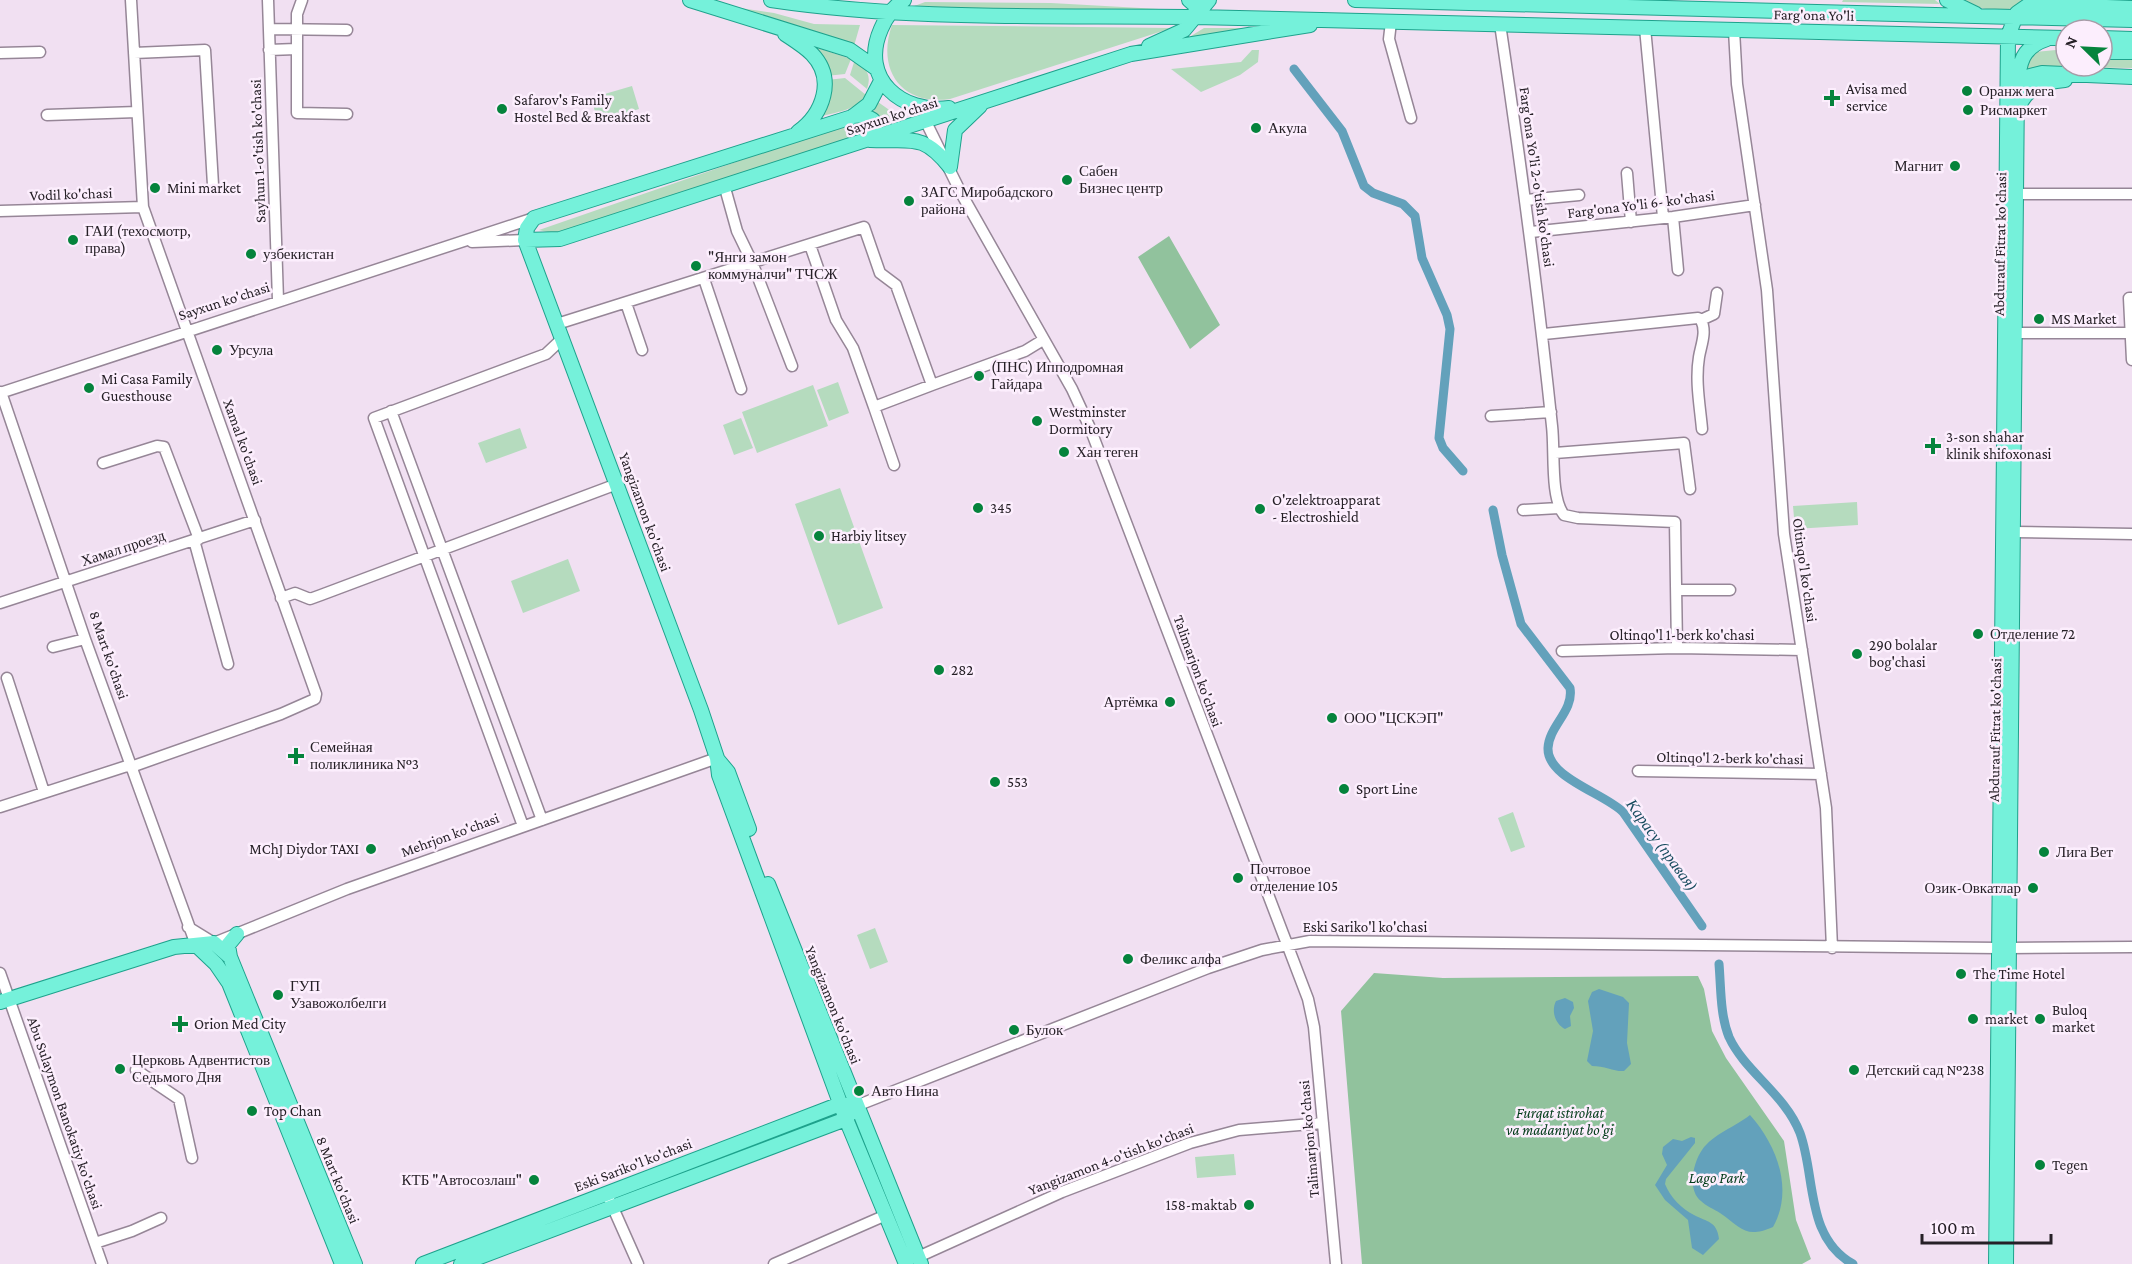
<svg xmlns="http://www.w3.org/2000/svg" width="2132" height="1264" font-family="'Crimson Pro',serif">
  <style>
    .green { fill: #b5dbbe }
    .forest { fill: #91c29d }
    .water { fill: #63a1bb }
    .lines { fill: none; stroke-linecap: round; stroke-linejoin: round }
    .canal { stroke: #63a1bb; stroke-width: 9 }
    .minor-casing { stroke: #968697; stroke-width: 13 }
    .major-casing { stroke: #1ea28c; stroke-width: 16 }
    .minor { stroke: #fff; stroke-width: 10 }
    .major { stroke: #75f1da; stroke-width: 14 }
    .poi-dot { fill: #05833c; stroke: #fceefd; stroke-width: 2 }
    .labels { text-anchor: middle; dominant-baseline: central; stroke-width: 5; stroke-linejoin: round; paint-order: stroke }
    .street-label { font-size: 15px; fill: #262027; stroke: #fceefd }
    .poi-label { font-size: 15px; fill: #262027; stroke: #fceefd; text-anchor: start }
    .park-label { font-size: 15px; font-style: italic; fill: #003b18; stroke: #fceefd }
    .water-label { font-size: 16px; font-style: italic; fill: #184c5f; stroke: #fceefd }
  </style>
  <rect width="100%" height="100%" fill="#f1e0f2"/>
  <!-- green -->
  <path class="green" d="M1843 0H1935L1940 4 1842 2Z
    M1960 0H2027C2020 2 2015 7 2009 9 1995 14 1973 6 1960 0Z
    M925 2 1051 3 1177 10 909 8Z
    M726 6 774 13 814 24 860 25 854 46Z
    M892 25 1172 28 950 99C902 106 876 70 892 25Z
    M1204 28H1248L1186 39Z
    M809 45 851 59 845 74 826 76Z
    M1252 50H1259L1258 62 1240 75 1201 92 1171 69 1241 62Z
    M2056 50 2066 52V66H2102V56H2132V68L2061 67 2024 73 2027 62 2035 52Z
    M855 59C866 69 872 74 867 89L850 75Z
    M845 78 866 95C856 111 835 112 819 117L827 80Z
    M632 86 639 109 598 122 591 98Z
    M878 102 905 121 882 127 881 119 873 112Z
    M863 118 870 124 867 133 560 235 539 230Z
    M838 382 849 413 829 421 817 390Z
    M813 385 828 426 757 453 742 412Z
    M741 418 753 448 734 455 723 425Z
    M520 428 527 448 486 463 478 443Z
    M840 488 883 608 838 625 795 504Z
    M1857 502 1858 525 1795 529 1793 506Z
    M568 559 580 591 523 613 511 581Z
    M1513 812 1525 847 1511 852 1498 818Z
    M875 928 888 962 870 969 857 935Z
    M1234 1154 1236 1175 1197 1178 1195 1157Z"/>
  <!-- forest -->
  <path class="forest" d="M1169 236 1220 325 1190 349 1138 257Z
    M1374 973 1443 978 1698 976 1704 989 1712 1031 1726 1058 1784 1141 1796 1220 1811 1259 1802 1264H1362L1341 1011Z"/>
  <!-- water -->
  <path class="water" d="M1599 989 1623 997 1629 1003 1627 1043 1631 1064 1624 1071C1615 1072 1605 1066 1592 1066L1587 1061 1593 1031 1588 1001 1592 992Z
    M1565 998 1573 1002 1574 1008 1570 1016 1571 1026 1565 1029C1555 1024 1551 1011 1556 1001Z
    M1750 1115C1777 1145 1794 1190 1773 1227 1745 1239 1742 1228 1720 1213 1714 1209 1706 1206 1701 1201 1687 1190 1693 1163 1702 1150 1713 1134 1735 1127 1750 1115Z
    M1691 1137 1695 1138V1143L1666 1179 1665 1184C1670 1197 1682 1209 1694 1215 1707 1222 1717 1221 1719 1239L1703 1255 1692 1248 1688 1220 1665 1200 1655 1185 1667 1165 1662 1154 1663 1147 1673 1139 1682 1141Z"/>
  <g class="lines">
    <!-- canal -->
    <path class="canal" d="M1294 69 1342 131 1364 186 1373 193 1403 204 1415 216 1422 258 1447 315 1450 329 1439 438 1443 448 1463 471
      M1493 510 1502 555 1521 624 1570 688C1574 711 1549 726 1548 748 1547 778 1604 793 1623 812L1702 926
      M1719 964C1721 987 1720 1015 1729 1037 1745 1072 1785 1094 1800 1133 1816 1177 1805 1237 1853 1264"/>
    <!-- minor casing -->
    <g class="minor-casing">
      <path id="minor" d="M268 0 278 300
        M302 0 297 14V113L347 114
        M1391 22 1389 39 1411 118
        M1500 24C1520 158 1538 292 1552 426 1555 451 1550 497 1564 515L1578 518 1675 522 1677 648
        M1645 28 1663 217
        M269 29 347 30
        M1734 30 1737 84 1767 290 1784 534 1826 808 1832 948
        M269 50 296 49
        M0 53 40 52
        M134 53 205 50 213 185
        M47 115 137 112
        M926 122 961 193 1072 389 1090 428 1308 999 1314 1027 1336 1264
        M1627 173 1631 222
        M725 188 737 231 752 262 792 366
        M2017 194H2132
        M1526 200 1579 195
        M0 211 143 207
        M1673 217 1678 270
        M1531 232 1673 217 1755 205
        M472 242 525 240
        M810 245 836 320 853 348 874 407 932 385
        M704 279 741 389
        M2132 298H2129L2132 360
        M626 303 642 350
        M1701 320 1714 314 1717 293
        M557 324 864 227 880 273 896 285 932 385 1025 351 1043 340
        M2015 333H2130
        M1544 334 1698 318 1701 320C1707 332 1701 345 1699 357 1695 381 1700 406 1702 429
        M1 392 85 639 196 945
        M0 393 534 218
        M874 407 894 465
        M391 411 542 820
        M1491 416 1551 412
        M1555 453 1684 443 1690 489
        M103 463 157 446 164 447 199 539
        M1523 510 1559 508
        M2013 532 2132 534
        M194 540 228 664
        M1677 590H1730
        M281 598 295 593 310 599 321 595 617 484
        M0 603 255 520
        M53 647 85 639
        M1562 651 1677 648 1802 650
        M7 678 44 792
        M131 767 281 714 315 699 316 694 143 207 131 0
        M1638 771 1821 774
        M0 807 130 765
        M523 826 374 418 546 354 563 338
        M188 927 214 943 347 889 717 758
        M2009 948 2132 947
        M0 973 102 1264
        M136 1070 179 1099 192 1158
        M856 1106 1208 968 1262 950 1310 941 1999 948
        M610 1201 638 1264
        M95 1243 132 1231 161 1218
        M918 1257 1062 1192 1190 1143 1239 1130 1323 1123
        M774 1264 886 1215"/>
    </g>
    <!-- major casing -->
    <g class="major-casing">
      <path id="major" d="M690 0 850 50 877 69
        M771 0C912 21 1053 15 1195 17L2066 38
        M904 0C893 7 886 17 881 29 859 79 902 114 949 108
        M1189 0 1196 6 1195 17
        M1355 0 2132 20
        M1947 0 1976 14
        M785 34C794 40 804 46 812 54 836 79 823 114 798 132
        M2102 38 2132 39
        M1149 46 1184 30 1209 0
        M2102 52H2132
        M881 81 869 104 852 117 534 218 527 228 525 240 701 710 717 758 719 775 846 1119 906 1264
        M2015 89 2026 77 2042 73 2132 77
        M2018 108C2028 86 2042 82 2065 80
        M853 116 864 115 873 120 875 130 870 140C912 142 922 132 950 167
        M950 167 955 130 980 106
        M525 240 560 239 1131 54 1310 25
        M718 760 728 772 749 829
        M768 884 921 1264
        M196 945 216 964 229 983 342 1264
        M230 957 228 945 237 934
        M0 1002 174 947 214 943 230 957 355 1264
        M423 1264 822 1111 840 1104 848 1105
        M461 1264 846 1119 851 1112
        M1996 1264 2008 36 2017 13 2030 4 2132 8
        M2006 1264 2017 87C2019 63 2022 47 2047 39"/>
    </g>
    <!-- minor -->
    <use href="#minor" class="minor"/>
    <!-- major -->
    <use href="#major" class="major"/>
  </g>
  <!-- markers -->
  <g class="poi-dot">
    <circle cx="1967" cy="91" r="6"/>
    <path d="M1829 89h6v6h6v6h-6v6h-6v-6h-6v-6h6z"/>
    <circle cx="502" cy="109" r="6"/>
    <circle cx="1968" cy="110" r="6"/>
    <circle cx="1256" cy="128" r="6"/>
    <circle cx="1955" cy="166" r="6"/>
    <circle cx="1067" cy="180" r="6"/>
    <circle cx="155" cy="188" r="6"/>
    <circle cx="909" cy="201" r="6"/>
    <circle cx="73" cy="240" r="6"/>
    <circle cx="251" cy="254" r="6"/>
    <circle cx="696" cy="266" r="6"/>
    <circle cx="2039" cy="319" r="6"/>
    <circle cx="217" cy="350" r="6"/>
    <circle cx="979" cy="376" r="6"/>
    <circle cx="89" cy="388" r="6"/>
    <circle cx="1037" cy="421" r="6"/>
    <path d="M1930 437h6v6h6v6h-6v6h-6v-6h-6v-6h6z"/>
    <circle cx="1064" cy="452" r="6"/>
    <circle cx="978" cy="508" r="6"/>
    <circle cx="1260" cy="509" r="6"/>
    <circle cx="819" cy="536" r="6"/>
    <circle cx="1978" cy="634" r="6"/>
    <circle cx="1857" cy="654" r="6"/>
    <circle cx="939" cy="670" r="6"/>
    <circle cx="1170" cy="702" r="6"/>
    <circle cx="1332" cy="718" r="6"/>
    <path d="M293 747h6v6h6v6h-6v6h-6v-6h-6v-6h6z"/>
    <circle cx="995" cy="782" r="6"/>
    <circle cx="1344" cy="789" r="6"/>
    <circle cx="371" cy="849" r="6"/>
    <circle cx="2044" cy="852" r="6"/>
    <circle cx="1238" cy="878" r="6"/>
    <circle cx="2033" cy="888" r="6"/>
    <circle cx="1128" cy="959" r="6"/>
    <circle cx="1961" cy="974" r="6"/>
    <circle cx="278" cy="995" r="6"/>
    <circle cx="1973" cy="1019" r="6"/>
    <circle cx="2040" cy="1019" r="6"/>
    <path d="M177 1015h6v6h6v6h-6v6h-6v-6h-6v-6h6z"/>
    <circle cx="1014" cy="1030" r="6"/>
    <circle cx="120" cy="1069" r="6"/>
    <circle cx="1854" cy="1070" r="6"/>
    <circle cx="859" cy="1091" r="6"/>
    <circle cx="252" cy="1111" r="6"/>
    <circle cx="2040" cy="1165" r="6"/>
    <circle cx="534" cy="1180" r="6"/>
    <circle cx="1249" cy="1205" r="6"/>
  </g>
  <g class="labels">
    <!-- street labels -->
    <g class="street-label">
      <text transform="translate(1814 15) rotate(1)">Farg'ona Yo'li</text>
      <text transform="translate(892 116) rotate(-18)">Sayxun ko'chasi</text>
      <text transform="translate(258 151) rotate(-92)">Sayhun 1-o'tish ko'chasi</text>
      <text transform="translate(1537 177) rotate(82)">Farg'ona Yo'li 2-o'tish ko'chasi</text>
      <text transform="translate(71 194) rotate(-2)">Vodil ko'chasi</text>
      <text transform="translate(1641 204) rotate(-7)">Farg'ona Yo'li 6- ko'chasi</text>
      <text transform="translate(2000 244) rotate(-89)">Abdurauf Fitrat ko'chasi</text>
      <text transform="translate(224 301) rotate(-18)">Sayxun ko'chasi</text>
      <text transform="translate(243 442) rotate(70)">Xamal ko'chasi</text>
      <text transform="translate(645 512) rotate(70)">Yangizamon ko'chasi</text>
      <text transform="translate(123 548) rotate(-18)">Хамал проезд</text>
      <text transform="translate(1805 570) rotate(82)">Oltinqo'l ko'chasi</text>
      <text x="1682" y="635">Oltinqo'l 1-berk ko'chasi</text>
      <text transform="translate(109 655) rotate(71)">8 Mart ko'chasi</text>
      <text transform="translate(1198 671) rotate(70)">Talimarjon ko'chasi</text>
      <text transform="translate(1995 730) rotate(-89)">Abdurauf Fitrat ko'chasi</text>
      <text transform="translate(1730 758) rotate(1)">Oltinqo'l 2-berk ko'chasi</text>
      <text transform="translate(450 835) rotate(-20)">Mehrjon ko'chasi</text>
      <text x="1365" y="927">Eski Sariko'l ko'chasi</text>
      <text transform="translate(833 1005) rotate(68)">Yangizamon ko'chasi</text>
      <text transform="translate(65 1113) rotate(71)">Abu Sulaymon Banokatiy ko'chasi</text>
      <text transform="translate(1309 1139) rotate(-95)">Talimarjon ko'chasi</text>
      <text transform="translate(1111 1159) rotate(-21)">Yangizamon 4-o'tish ko'chasi</text>
      <text transform="translate(633 1165) rotate(-21)">Eski Sariko'l ko'chasi</text>
      <text transform="translate(338 1180) rotate(68)">8 Mart ko'chasi</text>
    </g>
    <!-- poi labels -->
    <g class="poi-label">
      <text x="1846" y="89">Avisa med<tspan x="1846" dy="17">service</tspan></text>
      <text x="1979" y="91">Оранж мега</text>
      <text x="514" y="100">Safarov's Family<tspan x="514" dy="17">Hostel Bed &amp; Breakfast</tspan></text>
      <text x="1980" y="110">Рисмаркет</text>
      <text x="1268" y="128">Акула</text>
      <text x="1943" y="166" text-anchor="end">Магнит</text>
      <text x="1079" y="171">Сабен<tspan x="1079" dy="17">Бизнес центр</tspan></text>
      <text x="167" y="188">Mini market</text>
      <text x="921" y="192">ЗАГС Миробадского<tspan x="921" dy="17">района</tspan></text>
      <text x="85" y="231">ГАИ (техосмотр,<tspan x="85" dy="17">права)</tspan></text>
      <text x="263" y="254">узбекистан</text>
      <text x="708" y="257">"Янги замон<tspan x="708" dy="17">коммуналчи" ТЧСЖ</tspan></text>
      <text x="2051" y="319">MS Market</text>
      <text x="229" y="350">Урсула</text>
      <text x="991" y="367">(ПНС) Ипподромная<tspan x="991" dy="17">Гайдара</tspan></text>
      <text x="101" y="379">Mi Casa Family<tspan x="101" dy="17">Guesthouse</tspan></text>
      <text x="1049" y="412">Westminster<tspan x="1049" dy="17">Dormitory</tspan></text>
      <text x="1946" y="437">3-son shahar<tspan x="1946" dy="17">klinik shifoxonasi</tspan></text>
      <text x="1076" y="452">Хан теген</text>
      <text x="1272" y="500">O'zelektroapparat<tspan x="1272" dy="17">- Electroshield</tspan></text>
      <text x="990" y="508">345</text>
      <text x="831" y="536">Harbiy litsey</text>
      <text x="1990" y="634">Отделение 72</text>
      <text x="1869" y="645">290 bolalar<tspan x="1869" dy="17">bog'chasi</tspan></text>
      <text x="951" y="670">282</text>
      <text x="1158" y="702" text-anchor="end">Артёмка</text>
      <text x="1344" y="718">ООО "ЦСКЭП"</text>
      <text x="310" y="747">Семейная<tspan x="310" dy="17">поликлиника №3</tspan></text>
      <text x="1007" y="782">553</text>
      <text x="1356" y="789">Sport Line</text>
      <text x="359" y="849" text-anchor="end">MChJ Diydor TAXI</text>
      <text x="2056" y="852">Лига Вет</text>
      <text x="1250" y="869">Почтовое<tspan x="1250" dy="17">отделение 105</tspan></text>
      <text x="2021" y="888" text-anchor="end">Озик-Овкатлар</text>
      <text x="1140" y="959">Феликс алфа</text>
      <text x="1973" y="974">The Time Hotel</text>
      <text x="290" y="986">ГУП<tspan x="290" dy="17">Узавожолбелги</tspan></text>
      <text x="2052" y="1010">Buloq<tspan x="2052" dy="17">market</tspan></text>
      <text x="1985" y="1019">market</text>
      <text x="194" y="1024">Orion Med City</text>
      <text x="1026" y="1030">Булок</text>
      <text x="132" y="1060">Церковь Адвентистов<tspan x="132" dy="17">Седьмого Дня</tspan></text>
      <text x="1866" y="1070">Детский сад №238</text>
      <text x="871" y="1091">Авто Нина</text>
      <text x="264" y="1111">Top Chan</text>
      <text x="2052" y="1165">Tegen</text>
      <text x="522" y="1180" text-anchor="end">КТБ "Автосозлаш"</text>
      <text x="1237" y="1205" text-anchor="end">158-maktab</text>
    </g>
    <!-- park labels -->
    <g class="park-label">
      <text x="1560" y="1113">Furqat istirohat<tspan x="1560" dy="17">va madaniyat bo'gi</tspan></text>
      <text x="1717" y="1178">Lago Park</text>
    </g>
    <!-- water labels -->
    <g class="water-label">
      <text transform="translate(1662 845) rotate(54)">Карасу (правая)</text>
    </g>
  </g>
  <!-- north arrow -->
  <g transform="translate(2084 48) rotate(294)"><circle r="28" fill="#fceefd" stroke="#a69ca7" stroke-width="1.5"/>
  <path d="M0-4.5L10 22L0 15L-10 22Z" fill="#05833c"/>
  <text y="-9" font-size="16" font-weight="bold" text-anchor="middle" fill="#262027">N</text>
  </g>
  <!-- scale -->
  <path d="M1922 1234v9h129v-9" fill="none" stroke="#262027" stroke-width="3"/>
  <text x="1931" y="1234" font-size="18" fill="#262027" stroke="#fceefd" stroke-width="4.5" paint-order="stroke">100 m</text>
</svg>
